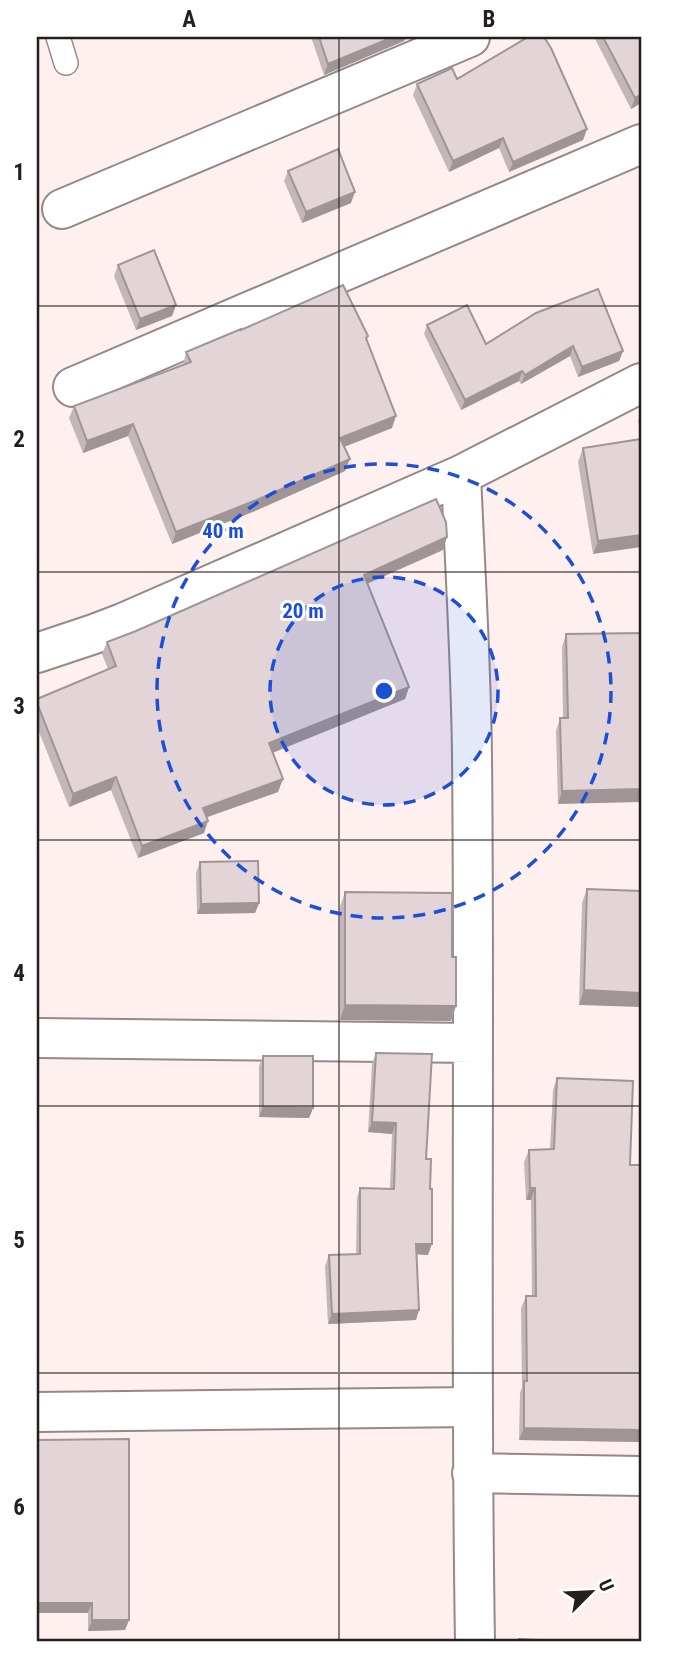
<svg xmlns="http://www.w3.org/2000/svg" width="678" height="1679" font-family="'Roboto Condensed',sans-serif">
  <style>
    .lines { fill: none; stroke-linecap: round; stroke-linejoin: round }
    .service-casing { stroke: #958887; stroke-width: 26 }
    .minor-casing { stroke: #958887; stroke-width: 42 }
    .service { stroke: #fff; stroke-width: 23 }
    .minor { stroke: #fff; stroke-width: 38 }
    .wall { fill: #c3b7b9 }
    .shaded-wall { fill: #9f9596 }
    .building { fill: #e3d5d7; stroke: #9f9596; stroke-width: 2 }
    .grid { fill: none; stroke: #241f1e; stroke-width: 2; stroke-opacity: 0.55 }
    .ring { fill: none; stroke: #1d4ed8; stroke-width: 3.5; stroke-dasharray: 12 9 }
    .centre { fill: #1d4ed8; stroke: #fff; stroke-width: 3.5 }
    .ring-label { font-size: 21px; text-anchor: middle; font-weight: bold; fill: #1d4ed8; stroke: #fff; stroke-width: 6; stroke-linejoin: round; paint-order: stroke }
    .neatline { fill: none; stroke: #241f1e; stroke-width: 2.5 }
    .grid-label { font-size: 23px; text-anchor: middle; font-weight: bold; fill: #241f1e }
  </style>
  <rect width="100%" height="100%" fill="#fef0ef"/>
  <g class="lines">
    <!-- service casing -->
    <g class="service-casing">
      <path id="service" d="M58 37 66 63"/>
    </g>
    <!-- minor casing -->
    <g class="minor-casing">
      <path id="minor" d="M62 209 470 37
        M73 387 641 144
        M461 475C465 568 471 662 472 756 475 1052 470 1347 475 1642
        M37 653 94 634 123 623 461 475 641 383
        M37 1038 473 1043
        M37 1412 472 1407
        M472 1473 641 1476"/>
    </g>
    <!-- service -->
    <use href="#service" class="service"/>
    <!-- minor -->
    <use href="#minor" class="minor"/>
  </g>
  <!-- wall -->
  <path class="wall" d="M311 37H406L404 41 324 75Z
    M594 37H641V103L631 109Z
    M457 79 587 129 583 140 509 172 499 148 449 172 413 95 417 84Z
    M288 171 351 203 302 223 284 181Z
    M118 265 176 305 172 316 136 330 114 276Z
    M536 313 623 351 619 361 578 377 570 356 521 384 519 381 461 410 424 334 427 325 486 344Z
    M241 330 368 336 367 340 392 428 344 447 345 471 255 511 172 544 128 436 83 453 69 418 74 406 183 365 186 352Z
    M641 413V436L638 421Z
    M641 439 593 554 578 462 583 448Z
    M443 550 367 584 409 687 405 699 273 752 278 792 207 817 204 833 138 858 111 790 69 807 37 727V699L108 669 102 654 107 642Z
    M641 633 558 804 556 731 560 718H563L562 647 566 634Z
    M200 862 259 903 255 913 197 914 196 873Z
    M587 889 641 891 579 1005 582 903Z
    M345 892 452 957 456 1006 451 1021 340 1020V907Z
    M376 1053 426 1159 428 1255 416 1254V1320L328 1324 325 1266 329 1255 356 1254 357 1198 360 1188H390L392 1134 368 1132 372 1064Z
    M263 1056 313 1108 309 1118 259 1117V1066Z
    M557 1078 630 1165H641V1442L519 1440 520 1393 522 1387 521 1308 526 1296H532L531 1200H526L524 1162 529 1150 550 1149 553 1090Z
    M37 1440 129 1620 125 1630 88 1631V1613Z"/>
  <!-- shaded-wall -->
  <path class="shaded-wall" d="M393 37H406L404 41 324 75 328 64Z
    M641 95V103L631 109 635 98Z
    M587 129 583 140 509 172 513 162Z
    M503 138 499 148 449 172 453 161Z
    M355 192 351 203 302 223 306 212Z
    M176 305 172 316 136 330 140 319Z
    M573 346 570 356 521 384 525 375Z
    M623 351 619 361 578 377 582 367Z
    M522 371 519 381 461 410 465 400Z
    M396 416 392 428 336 450 340 438Z
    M133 424 128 436 83 453 87 441Z
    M350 459 345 471 255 511 172 544 176 532Z
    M641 535V547L593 554 598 541Z
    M447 537 443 550 359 587 364 575Z
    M409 687 405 699 265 756 269 743Z
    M116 777 111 790 69 807 73 794Z
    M283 779 278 792 199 820 203 808Z
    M641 789V802L558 804 562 791Z
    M208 821 204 833 138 858 142 846Z
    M259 903 255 913 197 914 201 904Z
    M584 990 641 993V1007L579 1005Z
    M345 1005 456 1006 451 1021 340 1020Z
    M263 1107 313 1108 309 1118 259 1117Z
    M372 1122 396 1123 392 1134 368 1132Z
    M530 1188H535L531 1200H526Z
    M416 1244H432L428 1255 412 1254Z
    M419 1310 416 1320 328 1324 332 1314Z
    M524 1428 641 1430V1442L519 1440Z
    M37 1603H92L88 1613H37Z
    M92 1620H129L125 1630 88 1631Z"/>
  <!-- building -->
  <path class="building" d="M319 37H393L328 64Z
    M528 37H544L551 48 587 129 513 162 503 138 453 161 417 84 452 68 457 79Z
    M603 37H641V95L635 98Z
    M338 149 355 192 306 212 288 171Z
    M154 250 176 305 140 319 118 265Z
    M343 285 368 336 366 338 396 416 340 438 350 459 259 499 176 532 133 424 87 441 74 406 191 362 186 352 241 329V330Z
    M598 289 623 351 582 367 573 346 525 375 522 371 465 400 427 325 467 305 486 344 536 313Z
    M641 439V535L598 541 583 448Z
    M436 499 446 522 447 537 364 575 409 687 269 743 283 779 203 808 208 821 142 846 116 777 73 794 37 703V699L116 666 107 642 136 631Z
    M641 633V789L562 791 560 718H568L566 634Z
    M258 861 259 903 201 904 200 862Z
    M587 889 641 891V993L584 990Z
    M345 892 452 893V957H456V1006L345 1005Z
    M376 1053 432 1054 426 1159H431L430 1189H432V1244H416L419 1310 332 1314 329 1255 360 1254V1188L394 1189 396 1123 372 1122Z
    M263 1056H313V1108L263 1107Z
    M557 1078 633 1081 630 1165H641V1430L524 1428V1381H527L526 1296H536L535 1188H530L529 1150 554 1149Z
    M129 1439V1620H92V1603H37V1440Z
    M519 1639 577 1642H519Z"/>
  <!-- grid -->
  <path class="grid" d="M339 37V1642M37 306H641M37 572H641M37 840H641M37 1106H641M37 1373H641"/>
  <!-- distance rings -->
  <circle cx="384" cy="691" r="114" fill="#1d4ed8" fill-opacity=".12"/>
  <g class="ring">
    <circle cx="384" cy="691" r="114"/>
    <circle cx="384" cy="691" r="227"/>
  </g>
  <circle cx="384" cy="691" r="10" class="centre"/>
  <g class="ring-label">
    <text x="223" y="538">40 m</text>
    <text x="303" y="618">20 m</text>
  </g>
  <!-- border -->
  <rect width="678" height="1679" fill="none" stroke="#ffffff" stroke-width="77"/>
  <!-- north arrow -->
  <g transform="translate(591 1592) rotate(66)" stroke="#ffffff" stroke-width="5" paint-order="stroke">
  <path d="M0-5L12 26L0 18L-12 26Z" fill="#241f1e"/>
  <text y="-10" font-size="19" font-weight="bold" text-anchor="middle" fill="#241f1e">U</text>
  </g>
  <rect x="38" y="38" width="602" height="1602" class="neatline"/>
  <g class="grid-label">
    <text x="189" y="27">A</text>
    <text x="489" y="27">B</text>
    <text x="19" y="180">1</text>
    <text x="19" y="447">2</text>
    <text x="19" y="714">3</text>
    <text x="19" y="981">4</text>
    <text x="19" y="1248">5</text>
    <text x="19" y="1515">6</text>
  </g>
</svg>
